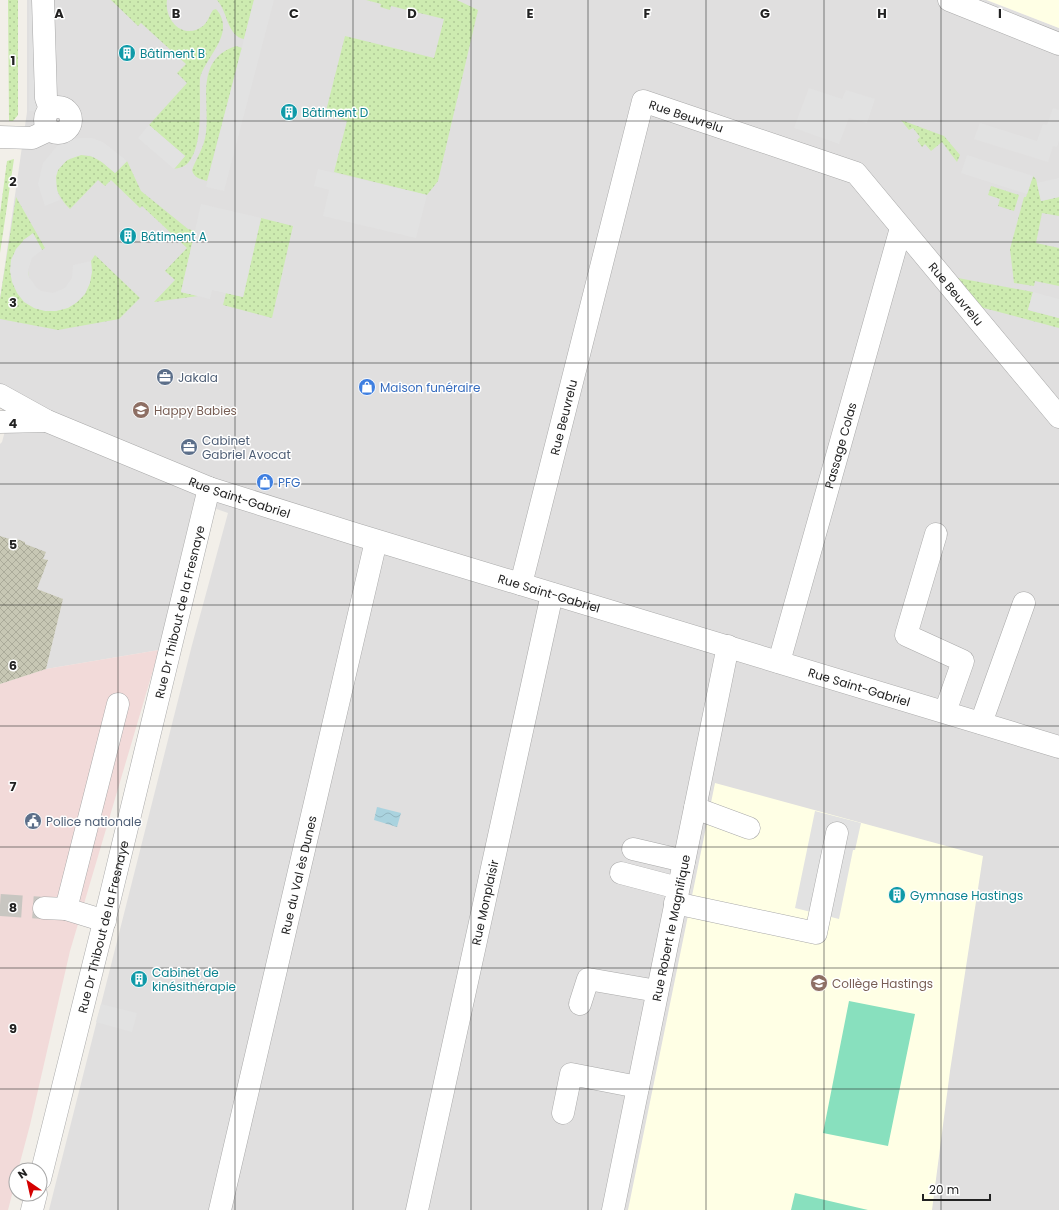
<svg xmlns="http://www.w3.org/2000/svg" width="1059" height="1210" font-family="Poppins,sans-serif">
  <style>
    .residential { fill: #e0dfdf }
    .commercial { fill: #f2dad9 }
    .education { fill: #ffffe5 }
    .construction { fill: url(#construction-cross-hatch) }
    .grass { fill: url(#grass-dots) }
    .pitch { fill: #88e0be }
    .parking { fill: #e2e2e2 }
    .water { fill: url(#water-waves) }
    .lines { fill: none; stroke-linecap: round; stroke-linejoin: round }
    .minor-tunnel { stroke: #c8c6c1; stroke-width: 22; stroke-dasharray: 22 11; stroke-linecap: butt }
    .minor-casing { stroke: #a9a9a9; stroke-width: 23 }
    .minor { stroke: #fff; stroke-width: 22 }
    .grid { fill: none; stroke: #222; stroke-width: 1; stroke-opacity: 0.55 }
    .labels { text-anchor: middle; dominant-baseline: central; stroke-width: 3; stroke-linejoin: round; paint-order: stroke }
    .culture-label { font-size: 12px; fill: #0d838f; stroke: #fff; text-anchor: start }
    .street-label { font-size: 12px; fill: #222; stroke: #fff }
    .service-label { font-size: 12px; fill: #4e5e75; stroke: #fff; text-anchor: start }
    .shop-label { font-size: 12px; fill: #366cbe; stroke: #fff; text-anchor: start }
    .education-label { font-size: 12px; fill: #785e54; stroke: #fff; text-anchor: start }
    .grid-label { font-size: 13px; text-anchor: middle; font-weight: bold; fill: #222; stroke: #fff; stroke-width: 3; stroke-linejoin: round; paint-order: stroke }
  </style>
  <defs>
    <pattern id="construction-cross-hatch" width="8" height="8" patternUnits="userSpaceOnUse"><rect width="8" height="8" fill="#c7c7b4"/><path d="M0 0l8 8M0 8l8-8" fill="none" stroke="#abab9a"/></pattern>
    <pattern id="grass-dots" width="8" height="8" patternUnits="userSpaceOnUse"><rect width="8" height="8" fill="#cdebb0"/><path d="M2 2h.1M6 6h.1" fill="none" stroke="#b0c997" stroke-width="1.8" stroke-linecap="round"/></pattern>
    <pattern id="water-waves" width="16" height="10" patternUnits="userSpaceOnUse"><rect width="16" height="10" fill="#aad3df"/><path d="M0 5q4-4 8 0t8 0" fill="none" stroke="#92b5bf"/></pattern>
  </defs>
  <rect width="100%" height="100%" fill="#f2efe9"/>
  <!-- residential -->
  <path class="residential" d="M27 0H986L1059 28V1210H49L192 645 228 513 194 501 159 650 46 669 63 599 37 589 48 560 43 559 24 544 25 542 17 539 16 542 0 536V444L2 442 14 398 0 385V299L27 112Z"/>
  <!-- commercial -->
  <path class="commercial" d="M159 650 70 951 30 1125 18 1170H16V1179L8 1210H0V684L46 669Z"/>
  <!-- education -->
  <path class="education" d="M987 0H1059V28Z
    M715 783 983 856 950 1071 932 1210H628Z"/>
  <!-- construction -->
  <path class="construction" d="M0 536 16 541 17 539 25 542V544L46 552 43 559 48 560 37 589 63 599 46 669 0 684Z"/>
  <!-- grass -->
  <path class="grass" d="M8 0H18V115L13 121H9Z
    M111 0H167C164 20 183 41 203 26 209 21 209 15 213 10L216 9C237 33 205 57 200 78 199 101 204 145 188 163 184 167 179 168 174 169L185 156 149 125 187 83 177 73 186 64 141 23 138 26Z
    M217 0H254L244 39C227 36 228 12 217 0Z
    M366 0H457L478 10 438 181 427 195 334 172 347 121 325 115 345 36 434 58 444 19 391 6 390 10 380 7 381 4Z
    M236 46 242 48 207 181C200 179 194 178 192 170 197 157 204 148 206 133 210 101 194 60 236 46Z
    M901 120 944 136 960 155 957 162 942 142 931 151 925 144 922 147 917 140 920 137 913 128 909 130Z
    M81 155 96 157 115 173 127 161 141 191 188 229 195 231 181 292 198 296 154 302 175 280 165 271 187 248 142 206 140 208 111 180 105 186 98 180 70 209C49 189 49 162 81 155Z
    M14 159 0 253V214L7 161Z
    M1033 176 1036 179 1041 201 1059 197V216L1042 213 1036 243 1059 248V286L1035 281 1034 286 1014 283 1010 249 1024 197H1026Z
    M991 186 1019 195 1014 211 998 206 1000 199 988 195Z
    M16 197 45 248 42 250 33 234 23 240 34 308C69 318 95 297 91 261L95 255 140 298 119 319 58 330 0 319V299Z
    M261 218 293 226 272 318 223 305 226 293 243 297Z
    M958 278 1033 292 1028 310 1059 318V328L980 307 953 279Z"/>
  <!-- pitch -->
  <path class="pitch" d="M849 1001 915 1014 888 1146 823 1133Z
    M795 1193 868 1210H791Z"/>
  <!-- parking -->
  <path class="parking" d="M29 0H39V111H29Z
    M254 0H274L224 191 206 187Z
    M809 88 842 99 846 90 875 99 867 123 849 118 839 144 794 128Z
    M1053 108 1059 110V141L1057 147 1053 146 1048 162 974 139 980 123 1037 141 1043 124 1047 125Z
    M149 125 185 156 174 169 138 138Z
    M80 138H92L103 142 127 161 115 173 102 162 89 155H81L67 160 58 170 56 177 57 191 60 200 45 206 38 184 43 163 57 146 68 140Z
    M967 155 1033 176 1027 194 961 173Z
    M318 169 427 195 416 238 323 216 329 190 314 186Z
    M1059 178V197L1041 201 1037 183Z
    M201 204 261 218 243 297 212 290 210 299 181 292Z
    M33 233 42 250 32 258 28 270 29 277 36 287 41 291 53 293 65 288 72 278 73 265 91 261 92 272 90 283 85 294 77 302 68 308 56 311H45L34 308 24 302 17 293 12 282 10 271 11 260 16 249 24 240Z
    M1033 292 1059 299V318L1028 310Z
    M815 811 861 823 855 850H853L839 919 795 908Z
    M101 1004 137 1013 132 1032 96 1022Z"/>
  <!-- water -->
  <path class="water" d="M377 807 401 813 397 827 374 820Z"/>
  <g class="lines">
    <!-- minor-tunnel -->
    <path class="minor-tunnel" d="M0 905 44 908"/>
    <!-- minor casing -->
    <g class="minor-casing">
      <g id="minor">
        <path d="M43 0 46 98 50 109"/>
        <path d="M949 0 1059 44"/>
        <circle cx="58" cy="120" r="13"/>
        <path d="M0 137 32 138 49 130"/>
        <path id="s1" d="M0 395 47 421 209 488 355 534 1059 747"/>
        <path d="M0 422 47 421"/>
        <path d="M936 534 906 635 963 661 945 712"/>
        <path id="s2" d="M521 584 643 101 856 173 1059 417"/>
        <path id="s3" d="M779 662 901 228"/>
        <path d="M981 723 1024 603"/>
        <path d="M695 808 749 828"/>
        <path d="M633 849 684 861"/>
        <path d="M621 873 678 888"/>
        <path d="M675 903 816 933 837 833"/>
        <path d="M44 908 66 909"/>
        <path d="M105 921 66 909 118 704"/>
        <path d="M580 1004 588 979 657 991"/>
        <path d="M563 1113 571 1074 638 1087"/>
        <path id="s4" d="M40 1179 110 898 209 488"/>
        <path d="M32 1210 36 1194"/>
        <path id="s5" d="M220 1210 376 541"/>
        <path id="s6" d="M417 1210 552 594"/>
        <path id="s7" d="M613 1210 728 646"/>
      </g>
    </g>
    <!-- minor -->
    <use href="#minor" class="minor"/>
  </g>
  <!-- grid -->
  <path class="grid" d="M118 0V1210M235 0V1210M353 0V1210M471 0V1210M588 0V1210M706 0V1210M824 0V1210M941 0V1210M0 121H1059M0 242H1059M0 363H1059M0 484H1059M0 605H1059M0 726H1059M0 847H1059M0 968H1059M0 1089H1059"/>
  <!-- icons -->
  <defs>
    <g id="building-disc" transform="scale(0.9)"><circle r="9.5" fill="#0f9aa8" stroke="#fff"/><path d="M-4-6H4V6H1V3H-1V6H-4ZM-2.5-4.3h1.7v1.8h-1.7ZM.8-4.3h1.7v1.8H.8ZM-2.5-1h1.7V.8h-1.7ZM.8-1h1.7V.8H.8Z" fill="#fff"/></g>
    <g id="office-disc" transform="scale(0.9)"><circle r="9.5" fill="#5c6f8a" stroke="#fff"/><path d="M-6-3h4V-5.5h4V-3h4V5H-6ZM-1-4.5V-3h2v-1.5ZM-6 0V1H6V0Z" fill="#fff"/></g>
    <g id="shop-disc" transform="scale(0.9)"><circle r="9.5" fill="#3f7fe0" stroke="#fff"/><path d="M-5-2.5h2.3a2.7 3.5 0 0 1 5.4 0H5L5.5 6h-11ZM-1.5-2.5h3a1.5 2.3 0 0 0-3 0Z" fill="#fff"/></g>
    <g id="school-disc" transform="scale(0.9)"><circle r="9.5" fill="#8d6e63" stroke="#fff"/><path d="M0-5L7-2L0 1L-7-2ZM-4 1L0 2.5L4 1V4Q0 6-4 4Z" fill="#fff"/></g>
    <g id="civic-disc" transform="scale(0.9)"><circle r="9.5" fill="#5c6f8a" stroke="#fff"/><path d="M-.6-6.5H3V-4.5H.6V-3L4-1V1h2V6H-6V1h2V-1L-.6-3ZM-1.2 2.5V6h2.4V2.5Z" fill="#fff"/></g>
  </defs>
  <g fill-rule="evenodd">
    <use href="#building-disc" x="127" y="53"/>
    <use href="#building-disc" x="289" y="112"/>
    <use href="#building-disc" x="128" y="236"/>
    <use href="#office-disc" x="165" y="377"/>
    <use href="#shop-disc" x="367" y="387"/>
    <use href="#school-disc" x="141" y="410"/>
    <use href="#office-disc" x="189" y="447"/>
    <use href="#shop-disc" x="265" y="482"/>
    <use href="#civic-disc" x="33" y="821"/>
    <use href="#building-disc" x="897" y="895"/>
    <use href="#building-disc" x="139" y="979"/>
    <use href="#school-disc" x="819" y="983"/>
  </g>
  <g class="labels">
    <!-- culture labels -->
    <g class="culture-label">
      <text x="140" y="53">Bâtiment B</text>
      <text x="302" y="112">Bâtiment D</text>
      <text x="141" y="236">Bâtiment A</text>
      <text x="910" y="895">Gymnase Hastings</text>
      <text x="152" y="972">Cabinet de<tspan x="152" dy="14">kinésithérapie</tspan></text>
    </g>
    <!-- street labels -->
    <g class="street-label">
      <text stroke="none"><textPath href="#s2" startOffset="544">Rue Beuvrelu</textPath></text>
      <text stroke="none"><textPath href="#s2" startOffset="880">Rue Beuvrelu</textPath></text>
      <text stroke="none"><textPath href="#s2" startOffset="172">Rue Beuvrelu</textPath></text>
      <text stroke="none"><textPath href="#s3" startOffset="225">Passage Colas</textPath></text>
      <text stroke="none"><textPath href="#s1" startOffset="261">Rue Saint-Gabriel</textPath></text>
      <text stroke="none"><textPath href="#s1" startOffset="585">Rue Saint-Gabriel</textPath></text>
      <text stroke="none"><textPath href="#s4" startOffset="584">Rue Dr Thibout de la Fresnaye</textPath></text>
      <text stroke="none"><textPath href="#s1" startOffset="909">Rue Saint-Gabriel</textPath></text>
      <text stroke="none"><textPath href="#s5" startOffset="344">Rue du Val ès Dunes</textPath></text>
      <text stroke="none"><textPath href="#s6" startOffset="315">Rue Monplaisir</textPath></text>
      <text stroke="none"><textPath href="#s4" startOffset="260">Rue Dr Thibout de la Fresnaye</textPath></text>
      <text stroke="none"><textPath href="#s7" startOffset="288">Rue Robert le Magnifique</textPath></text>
    </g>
    <!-- service labels -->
    <g class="service-label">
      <text x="178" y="377">Jakala</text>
      <text x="202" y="440">Cabinet<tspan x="202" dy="14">Gabriel Avocat</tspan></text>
      <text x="46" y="821">Police nationale</text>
    </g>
    <!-- shop labels -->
    <g class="shop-label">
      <text x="380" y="387">Maison funéraire</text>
      <text x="278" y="482">PFG</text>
    </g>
    <!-- education labels -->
    <g class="education-label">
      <text x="154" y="410">Happy Babies</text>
      <text x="832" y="983">Collège Hastings</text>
    </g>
  </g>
  <g class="grid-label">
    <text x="59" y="18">A</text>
    <text x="176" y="18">B</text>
    <text x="294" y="18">C</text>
    <text x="412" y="18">D</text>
    <text x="530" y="18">E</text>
    <text x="647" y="18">F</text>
    <text x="765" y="18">G</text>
    <text x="882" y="18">H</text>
    <text x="1000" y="18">I</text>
    <text x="13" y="65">1</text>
    <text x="13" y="186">2</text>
    <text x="13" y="307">3</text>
    <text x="13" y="428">4</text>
    <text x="13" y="549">5</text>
    <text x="13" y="670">6</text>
    <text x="13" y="791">7</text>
    <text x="13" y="912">8</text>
    <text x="13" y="1033">9</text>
  </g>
  <!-- north arrow -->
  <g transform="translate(28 1182) rotate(326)"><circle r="19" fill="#ffffff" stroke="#a7a7a7"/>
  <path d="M0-3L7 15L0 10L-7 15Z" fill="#d40000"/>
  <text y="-6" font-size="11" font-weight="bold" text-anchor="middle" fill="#222222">N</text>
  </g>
  <!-- scale -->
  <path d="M923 1194v6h67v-6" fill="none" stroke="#222222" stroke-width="2"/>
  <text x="929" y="1194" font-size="12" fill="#222222" stroke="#ffffff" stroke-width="3" paint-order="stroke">20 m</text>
</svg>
